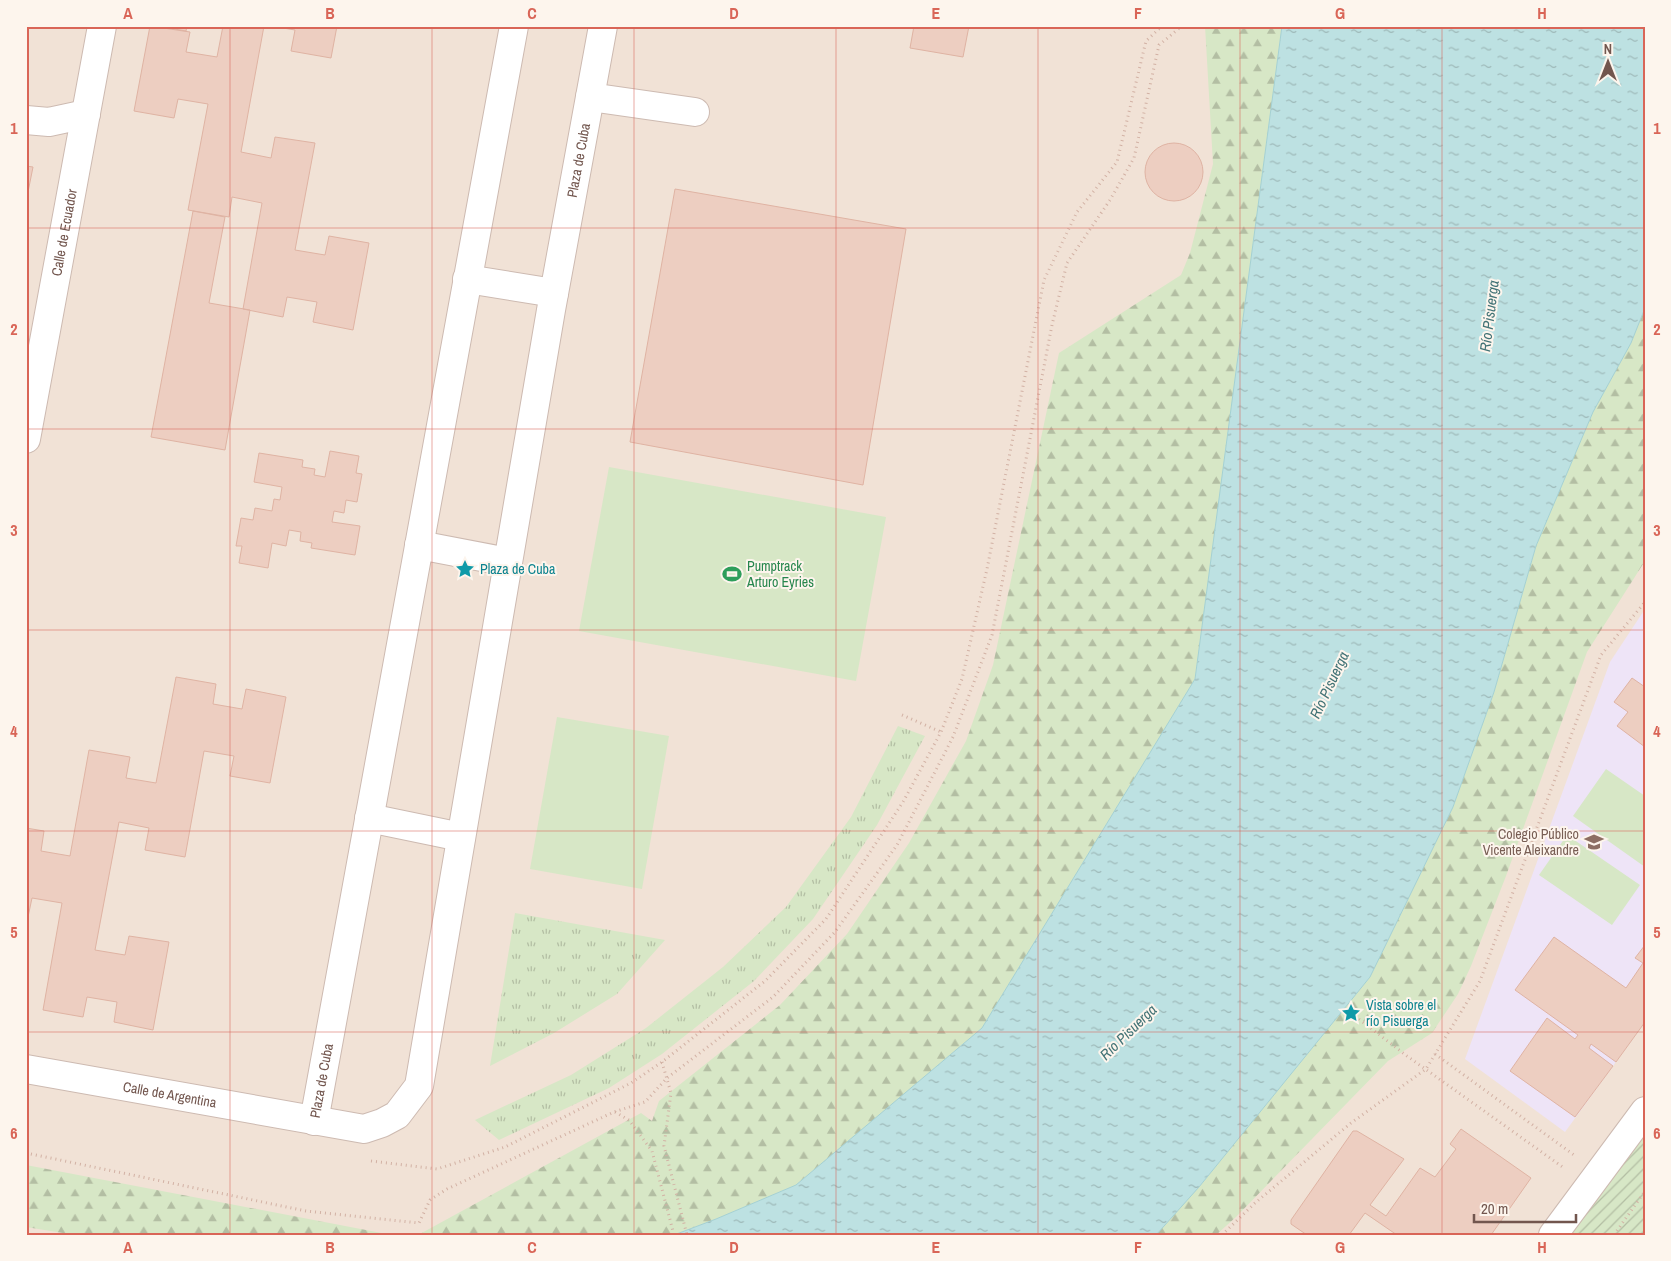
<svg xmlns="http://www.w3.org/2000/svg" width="1671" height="1261" font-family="'Archivo Narrow',sans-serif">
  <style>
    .residential { fill: #f1e2d6 }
    .education { fill: #eee4f7 }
    .grass { fill: url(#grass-tufts) }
    .forest { fill: url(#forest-firs) }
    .garden { fill: url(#garden-furrows) }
    .pitch { fill: #d7e7c6 }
    .water { fill: url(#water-ripples); stroke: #a4d1d3 }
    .building { fill: #edcec1; stroke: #dfb3a3 }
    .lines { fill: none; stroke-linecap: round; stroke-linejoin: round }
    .minor-casing { stroke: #cdbab1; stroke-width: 30 }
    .path { stroke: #d2b1a4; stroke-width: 3; stroke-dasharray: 1 4; stroke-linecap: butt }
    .minor { stroke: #fff; stroke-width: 28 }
    .grid { fill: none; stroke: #d96557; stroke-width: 1; stroke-opacity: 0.55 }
    .labels { text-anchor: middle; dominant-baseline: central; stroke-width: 4; stroke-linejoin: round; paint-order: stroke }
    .street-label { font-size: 14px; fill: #72564e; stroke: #fdf5ed }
    .leisure-label { font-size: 14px; fill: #27864d; stroke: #fdf5ed; text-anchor: start }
    .culture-label { font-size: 14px; fill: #0d838f; stroke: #fdf5ed; text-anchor: start }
    .education-label { font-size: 14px; fill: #785e54; stroke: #fdf5ed; text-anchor: end }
    .water-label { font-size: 15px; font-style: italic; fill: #427376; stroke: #fdf5ed }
    .neatline { fill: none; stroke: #d96557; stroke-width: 2 }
    .grid-label { font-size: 16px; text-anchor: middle; font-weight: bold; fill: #d96557 }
  </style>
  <defs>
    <pattern id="grass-tufts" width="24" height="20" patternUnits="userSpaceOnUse" patternTransform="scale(1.25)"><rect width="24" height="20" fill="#d7e7c6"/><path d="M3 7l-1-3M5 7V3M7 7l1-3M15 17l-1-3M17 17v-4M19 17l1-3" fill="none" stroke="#b3bea3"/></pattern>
    <pattern id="forest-firs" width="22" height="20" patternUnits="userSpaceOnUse" patternTransform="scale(1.25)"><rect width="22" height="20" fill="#d7e7c6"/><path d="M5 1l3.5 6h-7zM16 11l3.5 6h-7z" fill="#b3bea3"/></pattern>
    <pattern id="garden-furrows" width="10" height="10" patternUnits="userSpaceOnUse" patternTransform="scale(1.25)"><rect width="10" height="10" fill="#d7e7c6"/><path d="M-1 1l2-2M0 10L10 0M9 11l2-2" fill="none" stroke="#b3bea3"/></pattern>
    <pattern id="water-ripples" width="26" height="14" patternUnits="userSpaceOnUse" patternTransform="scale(1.25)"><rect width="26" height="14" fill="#bde1e2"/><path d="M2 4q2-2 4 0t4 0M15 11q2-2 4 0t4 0" fill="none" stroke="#9eb9b9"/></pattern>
  </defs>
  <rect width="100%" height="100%" fill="#faf1e7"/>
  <!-- residential -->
  <path class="residential" d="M26 26H1645V1235H26Z"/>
  <!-- education -->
  <path class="education" d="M1645 609V1022L1565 1132 1465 1059 1610 662Z"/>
  <!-- grass -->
  <path class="grass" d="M898 726 925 736 877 825 813 919 754 981 662 1054 609 1088 499 1140 475 1120 571 1075 646 1028 723 967 786 907 851 817Z
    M515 913 665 940 617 994 554 1033 490 1066Z"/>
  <!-- forest -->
  <path class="forest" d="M1205 26H1282L1195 679 982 1028 796 1185 716 1219 674 1235H418L641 1113 652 1121 659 1101 780 1005 847 934 909 843 966 741 993 665 1059 353 1181 275 1190 253 1213 164Z
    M1645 308V561L1587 652 1506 876 1471 966 1458 994 1432 1033 1388 1061 1236 1217 1216 1235H1156L1199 1187 1370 977 1453 807 1494 692 1536 546 1593 412 1631 343Z
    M26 1165 392 1235H75L26 1227Z"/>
  <!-- garden -->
  <path class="garden" d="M1645 1128V1235H1566Z"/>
  <!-- pitch -->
  <path class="pitch" d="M609 467 886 517 856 681 579 631Z
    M557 717 669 736 642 889 530 869Z
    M1606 769 1645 796V867L1573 816Z
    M1567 835 1640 885 1612 925 1539 875Z"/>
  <!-- water -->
  <path class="water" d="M1282 26H1645V308L1631 343 1593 412 1536 546 1494 692 1453 807 1370 977 1199 1187 1156 1235H674L716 1219 796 1185 982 1028 1195 679Z"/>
  <!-- building -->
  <path class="building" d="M150 26 190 32 186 52 217 57 223 26H264L241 152 271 158 275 137 315 143 295 250 325 255 329 236 369 243 353 330 313 322 317 302 287 297 283 317 243 309 262 203 232 197 229 217 188 210 208 104 178 99 174 118 134 111Z
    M157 26H187L186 31Z
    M271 26H337L331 58 291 51 295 30Z
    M914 26H969L963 57 910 48Z
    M1145 172a29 29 0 1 1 58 0a29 29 0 1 1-58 0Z
    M26 166 33 167 26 202Z
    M675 189 906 229 863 485 630 442Z
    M193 211 225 217 209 303 250 310 225 450 151 437Z
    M330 451 359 456 356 473 362 474 357 502 346 500 344 513 334 511 332 522 360 526 355 555 311 548 312 543 300 541 301 532 289 530 286 546 272 543 268 568 239 563 242 546H236L241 518 253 520 255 508 272 511 274 499 280 500 282 487 254 482 259 453 303 460 302 467 315 469 314 475 325 477Z
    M176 677 216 684 213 704 242 709 246 689 286 697 270 783 230 776 234 756 204 751 185 857 145 850 149 828 119 822 95 950 125 955 129 936 169 942 153 1030 114 1022 117 1002 87 997 83 1017 43 1010 62 903 32 898 28 917H26V828L44 831 41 851 70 856 89 750 130 757 126 778 156 783Z
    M1632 678 1645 687V747L1617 726 1628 712 1614 702Z
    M1554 937 1626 988 1643 963 1635 958 1645 945V1022L1616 1062 1591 1044 1589 1048 1613 1066 1575 1117 1510 1071 1547 1018 1575 1039 1578 1035 1515 990Z
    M1461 1129 1531 1178 1491 1235H1397L1365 1213 1349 1235H1307L1291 1224V1220L1353 1131H1357L1404 1159 1370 1205 1386 1216 1420 1168 1435 1177 1456 1149 1450 1144Z"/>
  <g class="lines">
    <!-- minor casing -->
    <g class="minor-casing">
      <g id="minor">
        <path d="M590 97 695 112"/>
        <path d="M26 120 49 122 86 114"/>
        <path d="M467 279 554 293"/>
        <path id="s1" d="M26 439 102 26"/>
        <path d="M419 545 508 562"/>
        <path d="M369 818 461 837"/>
        <path id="s2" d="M26 1069 364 1129 382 1123 397 1115 419 1086 551 310 603 26"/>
        <path id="s3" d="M314 1121 514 26"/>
        <path d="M1553 1235 1645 1111"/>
      </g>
    </g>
    <!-- path -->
    <path class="path" d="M902 715 941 732
      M1351 1013 1407 1056 1564 1168
      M1435 1054 1574 1155
      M662 1062 671 1093 664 1146 687 1235
      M615 1112 629 1120 652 1151 674 1235
      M26 1153 306 1211 419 1223 430 1200 447 1189 614 1112 645 1102 667 1078 773 997 835 932 897 845 953 737 992 635 1052 325 1067 263 1110 200 1134 158 1159 45 1182 26
      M371 1161 437 1169 505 1147 631 1083 662 1062 765 981 826 919 903 802 941 732 962 679 987 569 1044 280 1077 212 1117 162 1146 41 1162 26
      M1222 1235 1255 1203 1351 1123 1426 1069 1480 981 1601 655 1645 602
      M1614 1235 1645 1191"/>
    <!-- minor -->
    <use href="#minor" class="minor"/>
  </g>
  <!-- grid -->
  <path class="grid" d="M230 26V1235M432 26V1235M634 26V1235M836 26V1235M1038 26V1235M1240 26V1235M1442 26V1235M26 228H1645M26 429H1645M26 630H1645M26 831H1645M26 1032H1645"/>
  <!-- icons -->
  <defs>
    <g id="sight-bare" transform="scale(1.5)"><path d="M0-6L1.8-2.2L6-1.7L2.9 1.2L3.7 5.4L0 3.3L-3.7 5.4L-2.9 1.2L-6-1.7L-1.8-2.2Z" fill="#0f9aa8" stroke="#fdf5ed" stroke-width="2.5" paint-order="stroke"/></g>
    <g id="stadium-bare" transform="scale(1.5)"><path d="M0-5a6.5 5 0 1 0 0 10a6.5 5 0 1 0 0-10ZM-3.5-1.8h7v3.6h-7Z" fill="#2e9e5b" stroke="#fdf5ed" stroke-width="2.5" paint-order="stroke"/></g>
    <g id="school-bare" transform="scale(1.5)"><path d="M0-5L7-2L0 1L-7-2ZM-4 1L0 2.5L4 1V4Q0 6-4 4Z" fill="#8d6e63" stroke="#fdf5ed" stroke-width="2.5" paint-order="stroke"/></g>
  </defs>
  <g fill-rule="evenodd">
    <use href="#sight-bare" x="465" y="569"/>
    <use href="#stadium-bare" x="732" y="574"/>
    <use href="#school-bare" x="1594" y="842"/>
    <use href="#sight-bare" x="1351" y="1013"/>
  </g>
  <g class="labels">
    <!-- street labels -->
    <g class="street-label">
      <text stroke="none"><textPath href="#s2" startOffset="1355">Plaza de Cuba</textPath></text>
      <text stroke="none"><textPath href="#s1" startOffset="210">Calle de Ecuador</textPath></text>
      <text stroke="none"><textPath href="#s3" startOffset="41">Plaza de Cuba</textPath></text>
      <text stroke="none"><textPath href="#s2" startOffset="146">Calle de Argentina</textPath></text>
    </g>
    <!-- leisure labels -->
    <g class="leisure-label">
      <text x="747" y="566">Pumptrack<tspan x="747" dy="16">Arturo Eyries</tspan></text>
    </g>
    <!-- culture labels -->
    <g class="culture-label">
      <text x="480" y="569">Plaza de Cuba</text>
      <text x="1366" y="1005">Vista sobre el<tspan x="1366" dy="16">río Pisuerga</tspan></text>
    </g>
    <!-- education labels -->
    <g class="education-label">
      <text x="1579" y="834">Colegio Público<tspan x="1579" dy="16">Vicente Aleixandre</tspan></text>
    </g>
    <!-- water labels -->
    <g class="water-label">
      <text transform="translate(1489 316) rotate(-83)">Río Pisuerga</text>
      <text transform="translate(1329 685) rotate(-65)">Río Pisuerga</text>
      <text transform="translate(1128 1032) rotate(-44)">Río Pisuerga</text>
    </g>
  </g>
  <!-- border -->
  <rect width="1671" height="1261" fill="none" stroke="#fdf5ed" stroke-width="55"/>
  <!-- north arrow -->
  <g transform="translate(1608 62)" stroke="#fdf5ed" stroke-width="4" paint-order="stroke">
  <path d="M0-4L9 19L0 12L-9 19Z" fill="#72564e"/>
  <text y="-8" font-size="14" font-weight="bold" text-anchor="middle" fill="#72564e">N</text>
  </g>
  <!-- scale -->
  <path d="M1474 1214v8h102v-8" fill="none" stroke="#72564e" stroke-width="2.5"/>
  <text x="1481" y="1214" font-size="15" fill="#72564e" stroke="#fdf5ed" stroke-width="4" paint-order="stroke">20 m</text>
  <rect x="28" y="28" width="1616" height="1206" class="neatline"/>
  <g class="grid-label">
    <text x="128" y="19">A</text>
    <text x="330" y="19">B</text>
    <text x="532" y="19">C</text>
    <text x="734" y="19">D</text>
    <text x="936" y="19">E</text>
    <text x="1138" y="19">F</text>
    <text x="1340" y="19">G</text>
    <text x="1542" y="19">H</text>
    <text x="14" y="134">1</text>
    <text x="1657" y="134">1</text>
    <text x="14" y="335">2</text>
    <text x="1657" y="335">2</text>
    <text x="14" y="536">3</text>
    <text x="1657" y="536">3</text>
    <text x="14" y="737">4</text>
    <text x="1657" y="737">4</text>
    <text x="14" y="938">5</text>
    <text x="1657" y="938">5</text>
    <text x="14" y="1139">6</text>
    <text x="1657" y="1139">6</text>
    <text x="128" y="1253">A</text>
    <text x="330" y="1253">B</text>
    <text x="532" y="1253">C</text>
    <text x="734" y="1253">D</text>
    <text x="936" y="1253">E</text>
    <text x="1138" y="1253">F</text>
    <text x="1340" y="1253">G</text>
    <text x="1542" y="1253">H</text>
  </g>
</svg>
